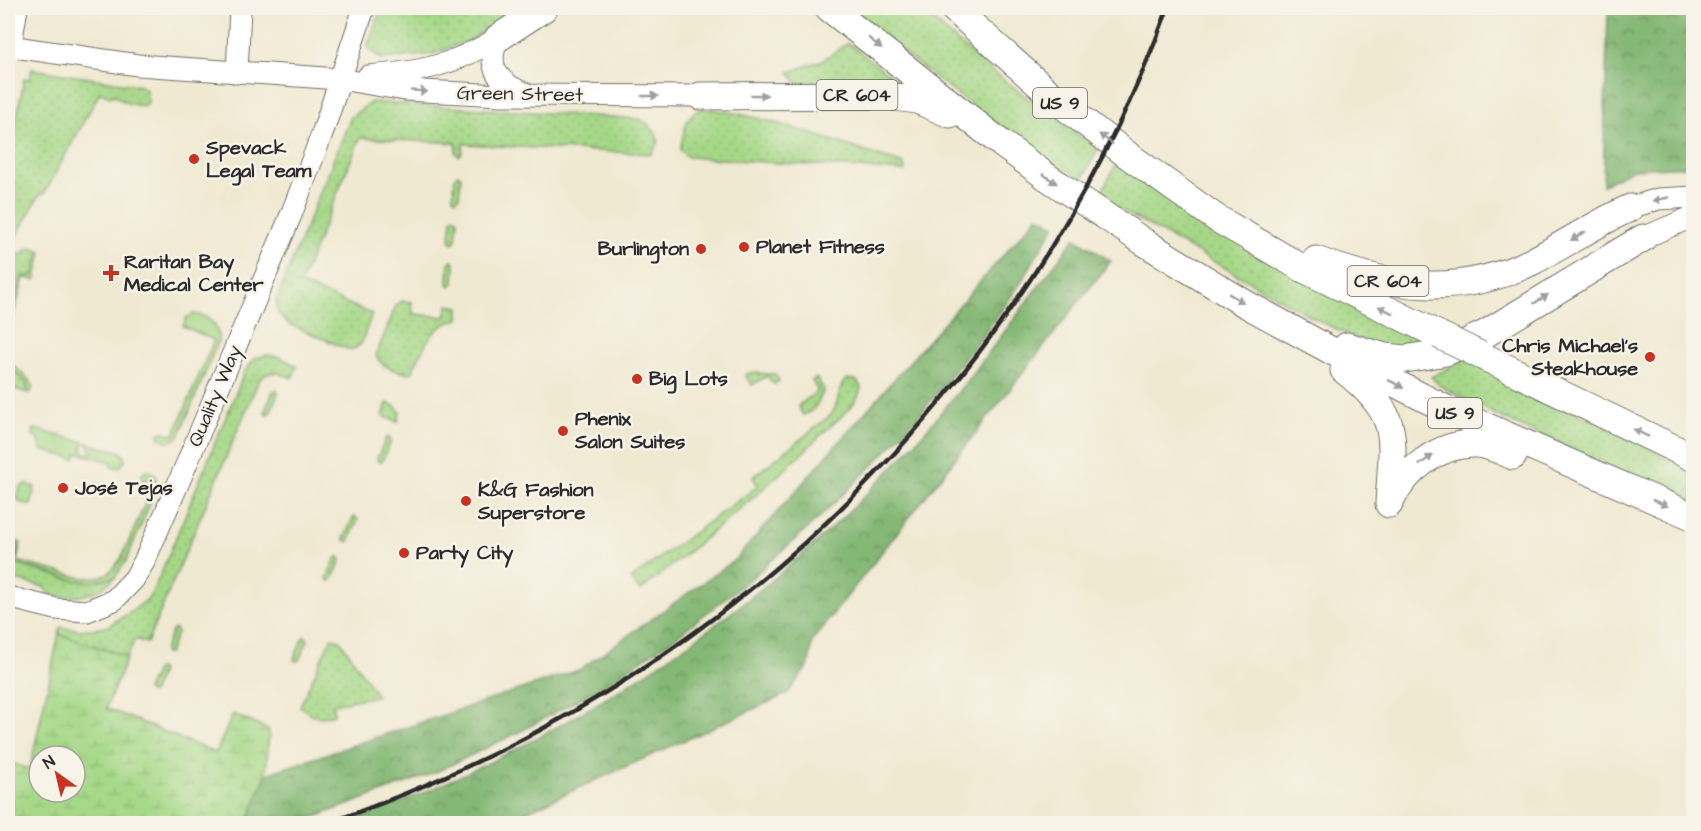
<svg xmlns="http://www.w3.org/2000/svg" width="1701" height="831" font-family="'Architects Daughter',sans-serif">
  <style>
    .grass { fill: url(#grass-dots); stroke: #688259; stroke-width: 1.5 }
    .forest { fill: url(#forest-crowns); stroke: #587250; stroke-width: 1.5 }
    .wetland { fill: url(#wetland-marsh); stroke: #688259; stroke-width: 1.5; fill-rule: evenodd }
    .green { fill: #a6d887; stroke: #688259; stroke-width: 1.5 }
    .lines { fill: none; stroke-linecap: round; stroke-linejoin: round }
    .secondary-casing { stroke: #706e65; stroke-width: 23 }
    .highway-casing { stroke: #706e65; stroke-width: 29 }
    .secondary { stroke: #fff; stroke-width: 21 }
    .highway { stroke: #fff; stroke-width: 27 }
    .rail { stroke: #2b2b2b; stroke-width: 4.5 }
    .highway-bridge-casing { stroke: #706e65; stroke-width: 29; stroke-linecap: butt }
    .highway-bridge { stroke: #fff; stroke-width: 27 }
    .oneway { fill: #a0a0a0 }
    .poi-dot { fill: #c8321e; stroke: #f7f3e8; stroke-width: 2 }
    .labels { text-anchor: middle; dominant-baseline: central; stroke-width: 5; stroke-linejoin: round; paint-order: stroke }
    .shield { fill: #f7f3e8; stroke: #686764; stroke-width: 1.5 }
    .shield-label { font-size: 18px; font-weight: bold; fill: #2b2b2b }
    .street-label { font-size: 20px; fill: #2b2b2b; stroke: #f7f3e8 }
    .poi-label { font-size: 20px; font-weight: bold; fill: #2b2b2b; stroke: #f7f3e8; text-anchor: start }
  </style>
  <defs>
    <pattern id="grass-dots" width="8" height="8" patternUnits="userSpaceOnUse" patternTransform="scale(1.5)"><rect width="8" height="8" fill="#a6d887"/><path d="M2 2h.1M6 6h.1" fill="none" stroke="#8fba75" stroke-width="1.8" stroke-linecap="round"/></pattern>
    <pattern id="forest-crowns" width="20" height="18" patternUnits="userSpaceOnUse" patternTransform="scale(1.5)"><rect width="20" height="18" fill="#84b874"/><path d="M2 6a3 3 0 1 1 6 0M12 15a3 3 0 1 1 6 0" fill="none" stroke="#6c965f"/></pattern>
    <pattern id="wetland-marsh" width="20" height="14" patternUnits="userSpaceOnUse" patternTransform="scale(1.5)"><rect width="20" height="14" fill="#a6d887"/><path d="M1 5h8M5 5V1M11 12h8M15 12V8" fill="none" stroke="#8fba75"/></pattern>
  </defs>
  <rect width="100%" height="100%" fill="#f7f3e8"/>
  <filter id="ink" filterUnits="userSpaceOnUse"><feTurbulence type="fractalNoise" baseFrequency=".0167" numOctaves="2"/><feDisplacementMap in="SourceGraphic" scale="12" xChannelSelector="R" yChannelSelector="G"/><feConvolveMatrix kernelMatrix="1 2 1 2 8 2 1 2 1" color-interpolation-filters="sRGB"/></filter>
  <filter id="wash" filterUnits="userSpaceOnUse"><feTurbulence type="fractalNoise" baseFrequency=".008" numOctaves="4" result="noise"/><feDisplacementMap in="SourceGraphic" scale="24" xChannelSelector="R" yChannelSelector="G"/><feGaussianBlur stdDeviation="1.35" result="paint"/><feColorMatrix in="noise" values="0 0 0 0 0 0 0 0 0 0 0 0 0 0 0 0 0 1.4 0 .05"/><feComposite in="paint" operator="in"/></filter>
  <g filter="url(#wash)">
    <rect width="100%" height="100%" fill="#f0e9d2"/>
    <!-- grass -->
    <path class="grass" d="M381 8H520L471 40 432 54 382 59 367 48Z
      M844 8H919L990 70 1098 149 1080 183 1034 153Z
      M848 43 910 90 798 84 789 72 823 60Z
      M32 69 141 86 146 90 148 102 145 106 129 104 114 95 110 97 100 92 44 194 41 193 39 196 8 251 23 255 26 250 32 248 40 251 33 276H24L8 325V163L24 79H30Z
      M371 102 640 119C650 124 656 132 659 142L651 154 463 144 462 153 459 156 456 153V143L360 138 300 284 372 314 361 344 354 349H347L289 324 278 313 276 300 351 117Z
      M705 108C773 117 839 144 904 164L905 171 688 157 680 150C685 132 683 113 705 108Z
      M1117 163 1434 343 1426 347 1376 348 1323 323 1107 202 1099 197Z
      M458 174 461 177 459 197 456 200 453 197 455 177Z
      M455 217 458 220 456 240 453 243 450 240 452 219Z
      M452 260 455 263 454 283 450 286 448 283 449 263Z
      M402 301 412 302 413 314 445 317 448 305 459 307V319C431 325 423 348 412 372L409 373C397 372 379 366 376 355L396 306Z
      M266 355 280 357 297 366 292 378C279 373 270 368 259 380L147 643 135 639 127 657 59 634 61 627 81 630 106 627 131 612 149 598 162 571 245 371 254 359Z
      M1466 359 1693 470V505L1498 416 1440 386 1431 377Z
      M8 366 27 383 28 393 8 387Z
      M749 373 775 374 779 381 774 384 767 376 752 385 745 375Z
      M816 378 824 389C820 399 815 412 803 415L798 406 818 391 812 381Z
      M846 379 856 380 861 387C859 405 834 422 821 435 764 491 702 541 640 591L631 579 758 486 753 477 831 415C840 404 837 388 846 379Z
      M276 390 278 393 270 413 266 415 265 411 273 391Z
      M387 403 395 406 400 412 398 422 383 416Z
      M389 437 391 441 382 461 379 462 377 459 386 438Z
      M355 517 358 520 349 541H346L344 539 353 518Z
      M8 541 18 545 14 561 19 565 76 581 115 577C97 596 74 600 49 595L44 587 8 578Z
      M339 557 341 560 332 580 329 581 327 578 336 558Z
      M175 629 177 633 169 653 165 654 164 651 172 631Z
      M305 636 308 640 299 660 295 661 294 658 303 638Z
      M331 638 340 640 377 696 333 704 334 714C318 720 312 716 300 706Z
      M159 669 161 672 152 693H149L147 690 156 670Z"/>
    <!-- forest -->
    <path class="forest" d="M1608 8H1693V166L1633 169 1603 185Z
      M1038 216 1055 225 1020 284 984 334 916 419 881 457 817 520 754 576 677 636 604 685 525 729 436 772 299 823 247 824 266 774 579 670 735 560Z
      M1075 238 1111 261 812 641 809 665 787 694 501 823H346C557 747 752 620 904 455 966 388 1019 311 1075 238Z"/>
    <!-- wetland -->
    <path class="wetland" d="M59 634 127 657 106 708 216 753 233 714 269 730 266 774 247 823H8V762L30 769ZM39 756H75V792H39Z"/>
    <!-- green -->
    <path class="green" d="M40 251 42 253 36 279 34 280 24 278 8 337V325L22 277 33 276Z
      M194 314C209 316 220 326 218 342L179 436C173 442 166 443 160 438L159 434 163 432 174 435 214 340 183 326 186 318Z
      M8 360 31 382 33 387 31 392 28 393 27 383 8 366Z
      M34 429 84 442 82 450 87 454 92 452 87 443 121 452 124 455 125 461 120 467H111L112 462 77 453 75 459 41 450 39 440 33 436Z
      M146 470 155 474 157 487 126 561 115 577 90 582 76 581 15 563 18 545 8 541V538L21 543 17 561 82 578 99 577 109 573 121 559 153 486 142 480V473Z
      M26 484 35 487 31 505 20 502 17 498 20 487Z"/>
  </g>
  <g filter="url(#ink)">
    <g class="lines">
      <!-- secondary casing -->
      <g class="secondary-casing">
        <path id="secondary" d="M498 38C485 68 499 84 527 94
          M8 46 138 65 340 79 405 90 501 95 700 96
          M237 73 240 8
          M368 76C421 72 452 66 498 38
          M1630 208 1658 199 1694 197
          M1643 238 1694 216
          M8 597 56 609 87 611 114 600 134 579 144 562 181 477 291 215 322 134 364 8"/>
      </g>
      <!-- highway casing -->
      <g class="highway-casing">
        <path id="highway" d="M829 8 1002 144 1047 177 1144 242 1244 303 1343 357 1446 409 1694 517
          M953 8 1060 103 1129 156 1216 218 1302 268 1439 335
          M498 38 544 8
          M8 43 14 8
          M700 96 880 95 917 100 950 114
          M1316 260C1392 288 1458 298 1533 261 1566 244 1596 223 1630 208
          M1347 346 1385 357 1405 359 1446 352 1485 334 1643 238
          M1480 355 1694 458
          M1344 370C1402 415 1393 436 1389 503
          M1389 504C1404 471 1439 442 1477 444 1490 445 1502 451 1513 456"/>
      </g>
      <!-- secondary -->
      <use href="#secondary" class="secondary"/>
      <!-- highway -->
      <use href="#highway" class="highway"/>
      <!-- rail -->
      <path class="rail" d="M324 824C373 808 420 788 466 767 787 620 1046 339 1168 8"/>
      <!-- highway-bridge casing -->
      <g class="highway-bridge-casing">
        <path id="highway-bridge" d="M1439 335 1480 355"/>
      </g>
      <!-- highway-bridge -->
      <use href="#highway-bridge" class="highway-bridge"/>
    </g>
    <!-- one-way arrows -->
    <defs><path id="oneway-solid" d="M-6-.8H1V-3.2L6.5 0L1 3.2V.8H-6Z" transform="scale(1.5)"/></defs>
    <g class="oneway">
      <use href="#oneway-solid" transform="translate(875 43) rotate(38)"/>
      <use href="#oneway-solid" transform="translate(419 91) rotate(4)"/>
      <use href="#oneway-solid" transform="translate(759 95)"/>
      <use href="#oneway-solid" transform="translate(650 96)"/>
      <use href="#oneway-solid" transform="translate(1106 139) rotate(-143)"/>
      <use href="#oneway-solid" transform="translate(1050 179) rotate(35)"/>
      <use href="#oneway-solid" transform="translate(1661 199) rotate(169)"/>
      <use href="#oneway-solid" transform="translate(1578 236) rotate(149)"/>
      <use href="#oneway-solid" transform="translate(1236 298) rotate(31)"/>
      <use href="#oneway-solid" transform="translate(1541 299) rotate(-32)"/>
      <use href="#oneway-solid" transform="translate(1386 310) rotate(-154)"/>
      <use href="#oneway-solid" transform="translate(1396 384) rotate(27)"/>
      <use href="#oneway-solid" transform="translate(1641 433) rotate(-154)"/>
      <use href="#oneway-solid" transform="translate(1426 460) rotate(-36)"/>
      <use href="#oneway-solid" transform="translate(1660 503) rotate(23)"/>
    </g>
  </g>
  <!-- markers -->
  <g class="poi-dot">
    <circle cx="194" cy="159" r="6"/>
    <circle cx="744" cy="247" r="6"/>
    <circle cx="701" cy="249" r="6"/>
    <path d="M108 264h6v6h6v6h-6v6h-6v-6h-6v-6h6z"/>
    <circle cx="1650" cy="357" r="6"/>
    <circle cx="637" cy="379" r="6"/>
    <circle cx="563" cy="431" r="6"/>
    <circle cx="63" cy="488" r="6"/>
    <circle cx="466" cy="501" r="6"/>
    <circle cx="404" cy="553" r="6"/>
  </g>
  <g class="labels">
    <!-- shield labels -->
    <g class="shield">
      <rect x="816.5" y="80" width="81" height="30" rx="4.5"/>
      <rect x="1033" y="88" width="54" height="30" rx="4.5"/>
      <rect x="1347.5" y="266" width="81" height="30" rx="4.5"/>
      <rect x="1428" y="398" width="54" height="30" rx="4.5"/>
    </g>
    <g class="shield-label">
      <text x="857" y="95">CR 604</text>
      <text x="1060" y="103">US 9</text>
      <text x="1388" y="281">CR 604</text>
      <text x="1455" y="413">US 9</text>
    </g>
    <!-- street labels -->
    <g class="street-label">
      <text transform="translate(520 94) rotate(1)">Green Street</text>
      <text transform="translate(215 396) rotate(-67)">Quality Way</text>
    </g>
    <!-- poi labels -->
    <g class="poi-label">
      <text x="206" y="148">Spevack<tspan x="206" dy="23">Legal Team</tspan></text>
      <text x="756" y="247">Planet Fitness</text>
      <text x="689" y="249" text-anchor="end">Burlington</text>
      <text x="124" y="262">Raritan Bay<tspan x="124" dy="23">Medical Center</tspan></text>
      <text x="1638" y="346" text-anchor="end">Chris Michael's<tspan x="1638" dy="23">Steakhouse</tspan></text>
      <text x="649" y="379">Big Lots</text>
      <text x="575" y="419">Phenix<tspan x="575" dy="23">Salon Suites</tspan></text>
      <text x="75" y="488">José Tejas</text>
      <text x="478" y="490">K&amp;G Fashion<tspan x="478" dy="23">Superstore</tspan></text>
      <text x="416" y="553">Party City</text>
    </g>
  </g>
  <!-- margin -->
  <rect width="1701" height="831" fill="none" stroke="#f7f3e8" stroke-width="30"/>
  <!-- north arrow -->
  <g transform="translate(57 774) rotate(326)"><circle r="28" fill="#f7f3e8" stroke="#a5a39c" stroke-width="1.5"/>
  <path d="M0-4.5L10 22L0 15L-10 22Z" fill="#c8321e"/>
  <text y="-9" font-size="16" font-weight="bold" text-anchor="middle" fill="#2b2b2b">N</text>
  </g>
</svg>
